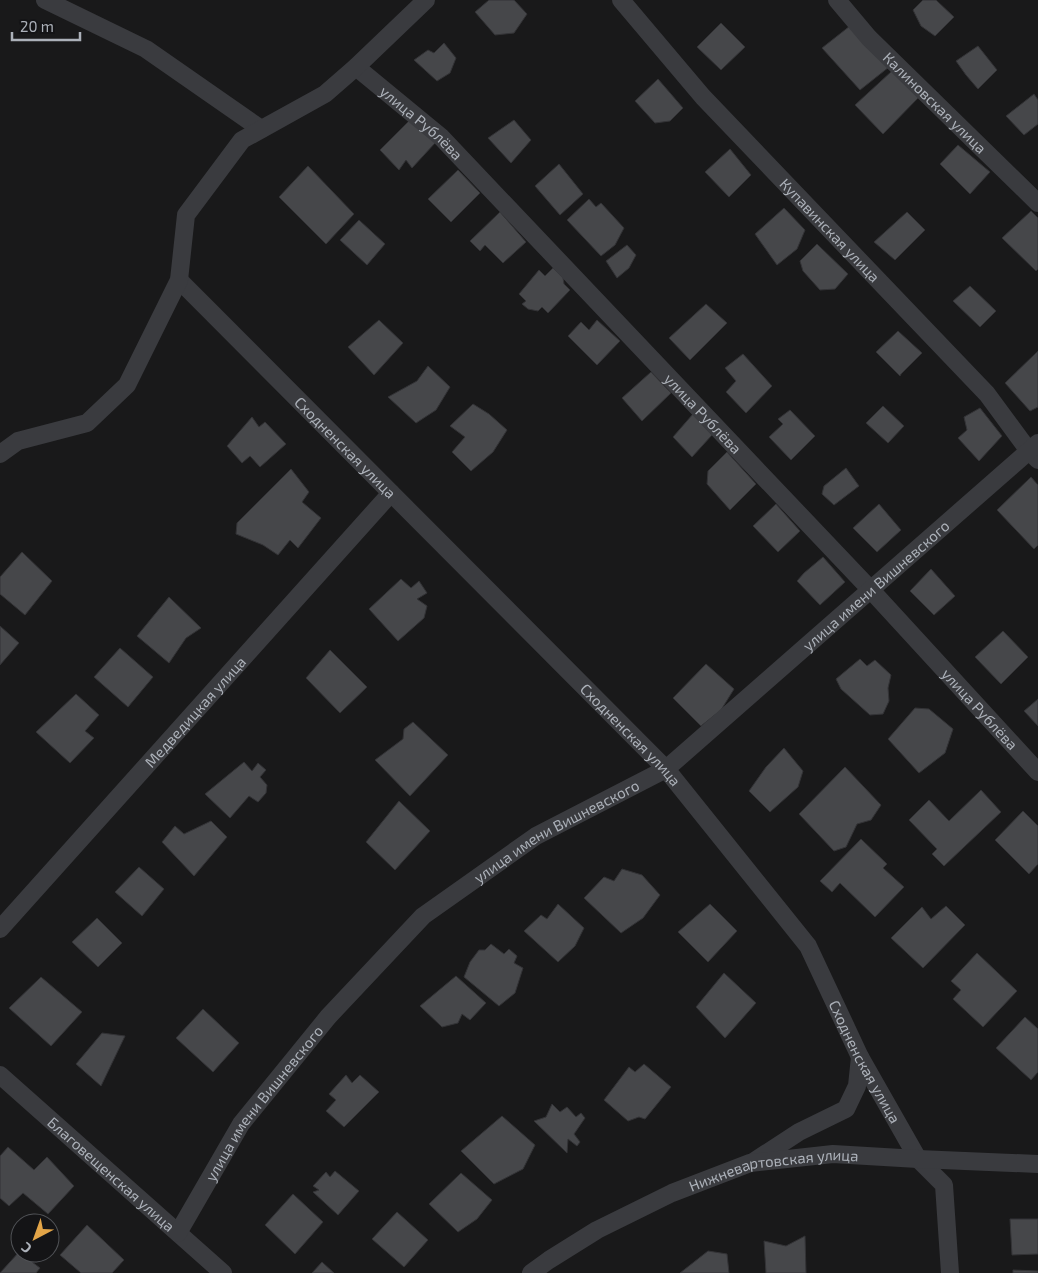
<svg xmlns="http://www.w3.org/2000/svg" width="1038" height="1273" font-family="'Exo 2',sans-serif">
  <style>
    .building { fill: #46474a; stroke: #333336 }
    .lines { fill: none; stroke-linecap: round; stroke-linejoin: round }
    .street { stroke: #3a3b3f; stroke-width: 18 }
    .labels { text-anchor: middle; dominant-baseline: central; stroke-width: 5; stroke-linejoin: round; paint-order: stroke }
    .street-label { font-size: 15px; fill: #acb1b9; stroke: #141416 }
  </style>
  <rect width="100%" height="100%" fill="#19191a"/>
  <!-- building -->
  <path class="building" d="M489 0H514L527 14 514 33 495 35 475 12Z
    M923 0H936L954 17 935 36 921 26 913 10Z
    M855 22 894 63 860 90 822 48Z
    M721 23 745 47 721 70 697 47Z
    M444 43 456 58 450 73 437 81 414 60 428 50 434 53Z
    M978 46 997 70 978 89 966 75 956 61Z
    M892 71 919 97 883 134 855 105Z
    M658 79 683 108 670 121 655 123 635 101Z
    M1034 94 1038 100V124L1024 135 1006 116Z
    M412 118 435 143 412 168 406 160 399 170 380 150Z
    M514 120 531 140 511 163 488 138Z
    M958 145 990 172 970 194 940 164Z
    M730 149 751 175 729 197 705 172Z
    M559 164 583 194 560 215 535 186Z
    M308 166 354 214 326 244 279 197Z
    M458 170 480 193 451 222 428 199Z
    M589 199 596 207 601 203 624 228 615 245 601 256 567 220Z
    M784 208 805 230 797 249 777 265 755 234Z
    M1031 211 1038 218V269L1036 271 1002 238Z
    M500 212 526 242 503 263 485 245 480 251 470 241Z
    M907 212 925 230 895 260 874 242Z
    M359 220 385 244 367 265 340 240Z
    M817 244 848 274 835 289 820 290 803 271 800 261Z
    M627 245 636 255 629 268 617 278 606 261Z
    M553 268 563 278 564 284 570 290 548 313 542 307 538 311 528 309 522 304 526 301 519 294 539 270 545 276Z
    M970 286 996 311 980 327 953 301Z
    M706 304 727 323 690 360 669 338Z
    M379 320 403 343 374 375 348 347Z
    M597 320 620 341 597 365 568 336 581 322 589 330Z
    M898 331 922 353 901 374 900 376 876 352Z
    M1038 351V407L1030 411 1005 383Z
    M743 354 772 386 746 413 726 392 736 381 725 368Z
    M428 366 450 387 436 410 416 423 388 397 417 381Z
    M651 372 671 393 642 421 622 398Z
    M473 404 489 414 507 430 493 452 471 471 452 452 465 437 450 426Z
    M883 406 904 426 888 443 866 423Z
    M980 408 1002 436 979 461 958 438 967 430 964 417Z
    M790 410 815 436 791 460 769 437 783 424 778 419Z
    M693 414 712 435 692 457 673 437Z
    M252 417 259 427 265 422 286 444 260 467 250 456 242 463 227 446Z
    M727 452 756 484 730 510 707 484 708 471Z
    M846 468 859 486 834 505 822 494 824 486Z
    M291 469 309 492 302 502 321 518 298 548 290 540 278 555 263 545 236 534 237 523Z
    M1031 477 1038 485V545L1034 549 997 510Z
    M776 504 800 531 778 552 753 526Z
    M879 504 901 530 877 552 853 528Z
    M22 552 52 581 25 615 0 594V577Z
    M823 557 845 582 820 605 797 581 804 573Z
    M931 569 955 596 934 615 910 591Z
    M401 579 411 588 419 581 427 593 417 599 427 606 424 618 398 641 369 609Z
    M169 597 201 628 186 638 169 663 137 636Z
    M0 626 19 643 0 665Z
    M1003 631 1028 657 1001 684 975 657Z
    M120 648 153 677 128 707 94 677Z
    M330 650 367 687 340 713 306 678Z
    M860 659 867 666 875 660 891 675 888 688 889 701 883 714 870 715 841 689 836 679Z
    M706 664 734 689 721 710 701 726 673 698Z
    M76 694 99 715 85 731 94 738 70 763 36 732Z
    M1038 699V726L1024 711Z
    M915 708 929 709 953 729 945 753 919 773 888 739Z
    M413 722 448 755 410 796 375 760 403 739 404 729Z
    M784 748 803 771 798 787 770 812 749 791 766 767Z
    M244 762 252 771 258 763 266 770 260 777 267 785 266 793 258 802 249 796 230 818 205 794Z
    M845 767 881 805 871 820 857 824 846 847 834 851 799 814Z
    M981 790 1001 812 944 866 932 854 937 849 909 820 929 800 949 821Z
    M399 801 430 831 395 870 366 842Z
    M1023 811 1038 826V864L1029 874 995 840Z
    M211 821 227 837 194 876 162 842 175 826 184 834Z
    M861 839 887 864 883 868 904 887 875 917 840 883 832 892 820 881Z
    M139 867 164 889 142 916 115 892Z
    M622 869 642 875 660 895 643 918 621 933 584 898 604 877 614 881Z
    M558 904 584 928 575 946 558 962 524 931 541 915 547 919Z
    M710 904 737 931 708 962 678 932Z
    M946 906 965 925 923 968 891 938 922 907 931 919Z
    M97 918 122 943 98 967 72 942Z
    M491 944 504 954 509 949 517 956 514 963 523 968 515 993 499 1006 464 977 470 962 479 950H485Z
    M977 953 1017 991 983 1027 953 999 961 990 951 981Z
    M724 973 756 1003 725 1038 696 1007Z
    M456 976 486 1003 470 1020 462 1014 458 1023 442 1027 420 1006Z
    M41 977 82 1012 51 1046 9 1008Z
    M203 1009 239 1043 213 1072 176 1038Z
    M1025 1017 1038 1029V1072L1031 1080 996 1048Z
    M102 1033 125 1036 101 1086 76 1064Z
    M644 1064 671 1087 645 1119 639 1117 628 1121 604 1100 629 1067 635 1072Z
    M346 1075 352 1083 360 1075 379 1092 344 1127 326 1111 336 1100 329 1094Z
    M552 1104 560 1112 567 1107 576 1117 581 1113 585 1118 574 1134 580 1142 577 1146 568 1139 567 1153 534 1121 546 1117Z
    M502 1116 535 1145 523 1169 494 1184 461 1151Z
    M8 1147 34 1170 47 1157 74 1186 48 1214 23 1193 9 1206 0 1198V1156Z
    M335 1171 359 1191 338 1215 313 1192 319 1190 313 1186 326 1172 330 1177Z
    M461 1173 492 1200 477 1219 458 1232 429 1204Z
    M293 1194 323 1222 295 1254 265 1225Z
    M397 1212 428 1240 404 1267 372 1239Z
    M1010 1219H1038V1254L1012 1255Z
    M87 1225 124 1260 112 1273H81L60 1255Z
    M805 1236 806 1273H766L764 1241 786 1246Z
    M708 1251 727 1254 729 1273H680Z
    M19 1252 40 1268 36 1273H0Z
    M322 1262 334 1273H312Z
    M1013 1270 1038 1271V1273H1013Z"/>
  <g class="lines">
    <!-- street -->
    <g class="street">
      <path d="M45 0 146 49 261 129"/>
      <path id="s1" d="M621 0 703 97 987 394 1029 451 1038 460"/>
      <path id="s2" d="M837 0 869 38 1038 203"/>
      <path id="s3" d="M356 67 441 137 870 589 1038 772"/>
      <path id="s4" d="M179 280 666 769 808 946 860 1057 918 1159 944 1185 950 1273"/>
      <path d="M0 454 18 441 87 423 127 385 179 280 186 215 242 140 325 94 356 67 426 0"/>
      <path id="s5" d="M0 929 391 493"/>
      <path id="s6" d="M0 1075 223 1273"/>
      <path d="M753 1162 799 1132 846 1109 857 1086 860 1057"/>
      <path id="s7" d="M178 1233 241 1124 328 1017 423 916 536 836 666 769 1038 443"/>
      <path id="s8" d="M531 1273 549 1260 597 1230 672 1193 750 1163 833 1154 918 1159 1038 1164"/>
    </g>
  </g>
  <g class="labels">
    <!-- street labels -->
    <g class="street-label">
      <text stroke="none"><textPath href="#s2" startOffset="142">Калиновская улица</textPath></text>
      <text stroke="none"><textPath href="#s3" startOffset="86">улица Рублёва</textPath></text>
      <text stroke="none"><textPath href="#s1" startOffset="311">Купавинская улица</textPath></text>
      <text stroke="none"><textPath href="#s3" startOffset="491">улица Рублёва</textPath></text>
      <text stroke="none"><textPath href="#s4" startOffset="236">Сходненская улица</textPath></text>
      <text stroke="none"><textPath href="#s7" startOffset="966">улица имени Вишневского</textPath></text>
      <text stroke="none"><textPath href="#s3" startOffset="896">улица Рублёва</textPath></text>
      <text stroke="none"><textPath href="#s5" startOffset="292">Медведицкая улица</textPath></text>
      <text stroke="none"><textPath href="#s4" startOffset="641">Сходненская улица</textPath></text>
      <text stroke="none"><textPath href="#s7" startOffset="561">улица имени Вишневского</textPath></text>
      <text stroke="none"><textPath href="#s4" startOffset="1046">Сходненская улица</textPath></text>
      <text stroke="none"><textPath href="#s7" startOffset="156">улица имени Вишневского</textPath></text>
      <text stroke="none"><textPath href="#s8" startOffset="268">Нижневартовская улица</textPath></text>
      <text stroke="none"><textPath href="#s6" startOffset="149">Благовещенская улица</textPath></text>
    </g>
  </g>
  <!-- north arrow -->
  <g transform="translate(35 1238) rotate(221)"><circle r="24" fill="#141416" stroke="#515357"/>
  <path d="M0-4L9 19L0 12L-9 19Z" fill="#e3a548"/>
  <text y="-8" font-size="14" font-weight="bold" text-anchor="middle" fill="#acb1b9">С</text>
  </g>
  <!-- scale -->
  <path d="M12 32v8h68v-8" fill="none" stroke="#acb1b9" stroke-width="2.5"/>
  <text x="20" y="32" font-size="15" fill="#acb1b9" stroke="#141416" stroke-width="4" paint-order="stroke">20 m</text>
</svg>
